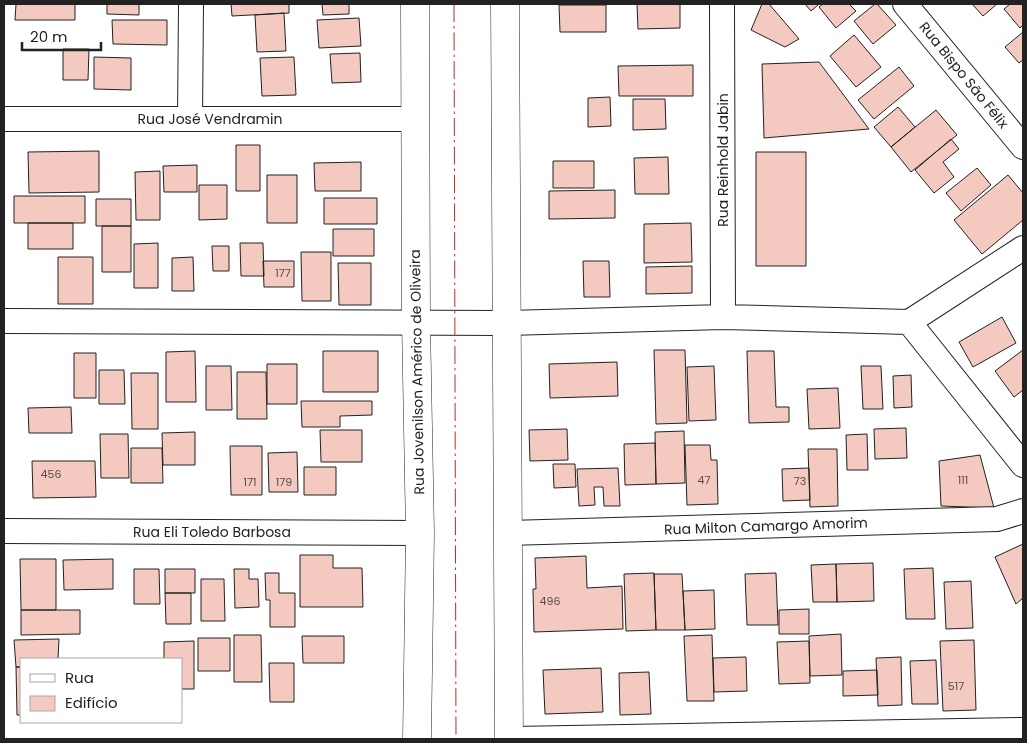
<svg xmlns="http://www.w3.org/2000/svg" width="1027" height="743" font-family="Poppins,sans-serif">
  <style>
    .building { fill: #f3c9c0; stroke: #222 }
    .lines { fill: none; stroke-linecap: round; stroke-linejoin: round }
    .street-casing { stroke: #222; stroke-width: 26 }
    .secondary-casing { stroke: #222; stroke-width: 29 }
    .street { stroke: #fff; stroke-width: 24 }
    .secondary { stroke: #fff; stroke-width: 28 }
    .power { stroke: #c62828; stroke-width: 1; stroke-dasharray: 18 4 2.5 4; stroke-linecap: butt }
    .labels { text-anchor: middle; dominant-baseline: central; stroke-width: 4; stroke-linejoin: round; paint-order: stroke }
    .number-label { font-size: 11px; fill: #564c4a }
    .street-label { font-size: 14px; fill: #222; stroke: #fff }
  </style>
  <rect width="100%" height="100%" fill="#fff"/>
  <!-- building -->
  <path class="building" d="M16 4H75V20H15Z
    M107 4H139V15L107 14Z
    M231 4H289V13L232 16Z
    M322 4H349V14L323 15Z
    M637 4H680V28L638 29Z
    M762 4H769L799 39 785 47 751 30Z
    M805 4H819L811 11Z
    M823 4H849L856 11 836 28 819 7Z
    M875 4H877L896 25 873 44 854 21Z
    M972 4H997L983 16Z
    M1010 4H1023V25L1020 28 1004 9Z
    M559 5H606V32H560Z
    M284 13 286 51 257 52 255 15Z
    M359 18 361 46 319 48 317 20Z
    M112 20H167V45L113 44Z
    M1023 32V60L1019 63 1005 47Z
    M854 35 881 67 856 87 830 56Z
    M63 49H89L88 80H63Z
    M360 53 361 82 332 83 330 54Z
    M94 57 131 58V90L94 89Z
    M294 57 296 95 262 96 260 58Z
    M819 62 869 129 764 138 762 64Z
    M693 65V96H619L618 66Z
    M899 67 914 86 874 119 858 100Z
    M610 97 611 126 588 127V98Z
    M633 99H665L666 129 633 130Z
    M898 107 915 127 891 147 874 127Z
    M936 110 957 135 911 172 891 147Z
    M951 139 959 149 943 162 954 177 934 193 915 170Z
    M236 145H260V191H236Z
    M99 151V192L29 193 28 152Z
    M756 152H806V266H756Z
    M668 157 669 194H635L634 158Z
    M553 161H594V188H553Z
    M361 162V191H315L314 163Z
    M197 165V192H164L163 166Z
    M977 168 991 185 961 211 946 193Z
    M160 171V220H136L135 172Z
    M267 175H297V223H267Z
    M1008 175 1023 193V220L982 254 954 220Z
    M199 185H227V219L199 220Z
    M615 190V218L549 219V191Z
    M14 196H85V223H14Z
    M324 198H377V224H324Z
    M96 199H131V226H96Z
    M28 223H73V249H28Z
    M691 223 692 262 644 263V224Z
    M102 226H131V272H102Z
    M333 229H374V256H333Z
    M158 243V288H134V244Z
    M240 243H263L264 276H241Z
    M212 246H229V271H213Z
    M301 252H331V301H302Z
    M58 257H93V304H58Z
    M193 257 194 291H172V258Z
    M263 261H294V287H264Z
    M583 261H609L610 297H584Z
    M338 263H371V305H339Z
    M692 266V293L646 294V267Z
    M1002 317 1016 343 973 367 959 342Z
    M654 350H685L687 423 656 424Z
    M1023 350V390L1014 397 995 371Z
    M195 351 196 402H166V352Z
    M323 351H378V392H323Z
    M747 351H774L776 407H789V422L749 423Z
    M74 353H96V398H74Z
    M617 362 618 396 550 398 549 364Z
    M267 364H297V404H267Z
    M206 366H231L232 410H206Z
    M714 366 716 420 689 421 687 367Z
    M861 366H881L883 409H863Z
    M99 370H124L125 404H99Z
    M237 372H266L267 419H237Z
    M131 373H158V429H132Z
    M911 375 912 407 894 408 893 376Z
    M838 388 840 428 809 429 807 389Z
    M301 401H372V415L340 416V427H302Z
    M71 407 72 433H29L28 408Z
    M906 428 907 458 875 459 874 429Z
    M567 429 568 460 530 461 529 430Z
    M320 430H362V462H321Z
    M684 431 685 483 656 484 655 432Z
    M195 432V465H163L162 433Z
    M100 434H128L129 478H101Z
    M867 434 868 470H847L846 435Z
    M655 443 656 484 625 485 624 444Z
    M685 445H710L711 460H717L718 504 687 505Z
    M230 446H262V495H231Z
    M131 448H162L163 483H131Z
    M808 449H837L838 506 810 507Z
    M297 452 298 492H269L268 453Z
    M980 455 994 508 941 506 939 461Z
    M32 461H95L96 497 33 498Z
    M553 464H575L576 487 554 488Z
    M304 467H336V495H304Z
    M618 468 620 506H604L603 487H594L595 505 579 506 577 469Z
    M809 468 810 500 783 501 782 469Z
    M1023 544V598L1016 604 995 557Z
    M300 555H333V568H362L363 607H300Z
    M586 556 587 588 622 586 623 629 534 632 533 589H536L535 558Z
    M20 559H56V610H21Z
    M113 559V589L64 590 63 560Z
    M873 563 874 601 837 602 836 564Z
    M836 564 837 602H813L811 565Z
    M933 568 935 619H906L904 569Z
    M134 569H159L160 604H134Z
    M165 569H195V593H165Z
    M234 569H249V579H258L259 607 235 608Z
    M265 573H279V593H295V627H270V600H266Z
    M654 573 656 630 626 631 624 574Z
    M776 573 778 625H747L745 574Z
    M654 574H682L685 630H656Z
    M201 579H224L225 621H201Z
    M971 581 973 628 946 629 944 582Z
    M714 590 715 629 685 630 683 591Z
    M165 593H191V624H166Z
    M809 609V634H779V610Z
    M21 610H80V634L21 635Z
    M841 634 842 675 810 676 809 636Z
    M234 635H261L262 682H234Z
    M712 635 714 701H687L684 636Z
    M302 636H344V663H303Z
    M198 638H230V671H198Z
    M59 639 58 659H21V667H16L14 640Z
    M974 640 976 710 943 711 940 641Z
    M194 641V689H181V659H164V642Z
    M809 641 810 683 779 684 777 642Z
    M746 657 747 691 714 692 713 658Z
    M901 657 902 705 878 706 876 658Z
    M936 660 938 704H912L910 661Z
    M269 663H294V702H270Z
    M16 667H21V715H17Z
    M601 668 603 712 545 714 543 670Z
    M877 670 878 695 843 696V671Z
    M649 672 651 714 620 715 619 673Z"/>
  <g class="lines">
    <!-- street casing -->
    <g class="street-casing">
      <path id="street" d="M722 4 723 317
        M905 4 1023 147
        M4 119H415
        M190 119 191 4
        M4 321 506 323 723 317 909 322 1023 248
        M909 322 1023 465
        M4 531 420 533
        M507 533 997 519 1023 511
        M513 739 1023 730"/>
    </g>
    <!-- secondary casing -->
    <g class="secondary-casing">
      <path id="secondary" d="M415 4 416 322 420 533 417 739
        M505 4 509 739"/>
    </g>
    <!-- street -->
    <use href="#street" class="street"/>
    <!-- secondary -->
    <use href="#secondary" class="secondary"/>
    <!-- power -->
    <path class="power" d="M454 4 456 739"/>
  </g>
  <g class="labels">
    <!-- number labels -->
    <g class="number-label">
      <text x="283" y="273">177</text>
      <text x="51" y="474">456</text>
      <text x="704" y="480">47</text>
      <text x="963" y="480">111</text>
      <text x="800" y="481">73</text>
      <text x="250" y="482">171</text>
      <text x="284" y="482">179</text>
      <text x="550" y="601">496</text>
      <text x="956" y="686">517</text>
    </g>
    <!-- street labels -->
    <g class="street-label">
      <text transform="translate(964 75) rotate(51)">Rua Bispo São Félix</text>
      <text x="210" y="119">Rua José Vendramin</text>
      <text transform="translate(723 160) rotate(-90)">Rua Reinhold Jabin</text>
      <text transform="translate(417 372) rotate(-91)">Rua Jovenilson Américo de Oliveira</text>
      <text transform="translate(766 526) rotate(-2)">Rua Milton Camargo Amorim</text>
      <text x="212" y="532">Rua Eli Toledo Barbosa</text>
    </g>
  </g>
  <!-- border -->
  <rect width="1027" height="743" fill="none" stroke="#222222" stroke-width="10"/>
  <!-- legend -->
  <rect x="20" y="658" width="162" height="65" fill="#ffffff" stroke="#a7a7a7"/>
  <rect x="30" y="674" width="25" height="8" fill="#ffffff" stroke="#a7a7a7"/>
  <text x="65" y="683" font-size="15" fill="#222222">Rua</text>
  <rect x="30" y="696" width="25" height="15" fill="#f3c9c0" stroke="#a7a7a7"/>
  <text x="65" y="708" font-size="15" fill="#222222">Edifício</text>
  <!-- scale -->
  <path d="M22 42v8h79v-8" fill="none" stroke="#222222" stroke-width="2.5"/>
  <text x="30" y="42" font-size="15" fill="#222222" stroke="#ffffff" stroke-width="4" paint-order="stroke">20 m</text>
</svg>
